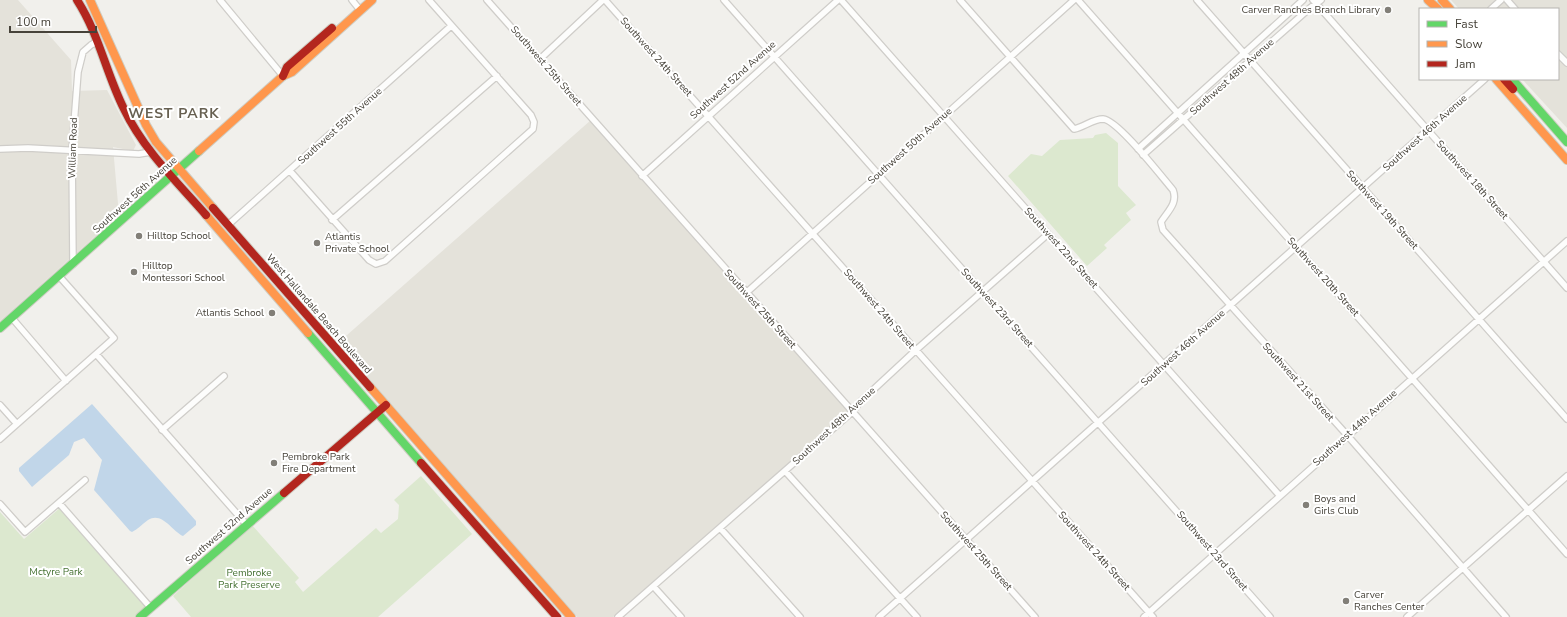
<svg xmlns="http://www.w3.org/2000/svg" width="1567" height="617" font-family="'Nunito Sans',sans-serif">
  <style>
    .residential { fill: #e4e2da }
    .green { fill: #dce8cf }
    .water { fill: #c1d6e9 }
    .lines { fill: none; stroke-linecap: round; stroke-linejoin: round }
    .street-casing { stroke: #cfcdc9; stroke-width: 8 }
    .fast-casing { stroke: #cfcdc3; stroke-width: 10 }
    .slow-casing { stroke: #cfcdc3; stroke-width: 10 }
    .jam-casing { stroke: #cfcdc3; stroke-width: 10 }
    .street { stroke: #fdfdfc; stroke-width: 5.5 }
    .fast { stroke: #63d668; stroke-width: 8 }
    .slow { stroke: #ff974d; stroke-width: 8 }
    .jam { stroke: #b3261e; stroke-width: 8 }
    .poi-dot { fill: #827f78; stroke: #fff; stroke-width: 1.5 }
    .labels { text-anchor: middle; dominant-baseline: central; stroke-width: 4; stroke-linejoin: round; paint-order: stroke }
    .poi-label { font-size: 10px; fill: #464239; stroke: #fff; text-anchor: start }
    .street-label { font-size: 10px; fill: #464239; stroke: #fff }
    .park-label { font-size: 10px; fill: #457132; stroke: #fff }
    .district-label { font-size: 14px; font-weight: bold; letter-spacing: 1px; fill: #676051; stroke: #fff }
  </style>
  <rect width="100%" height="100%" fill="#f1f0ec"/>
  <!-- residential -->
  <path class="residential" d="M0 0H18L71 60 72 91 107 90 136 145 133 151 113 147 119 215 0 321Z
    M1451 0H1567V128L1522 79H1558V9H1459Z
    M591 120 848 411 613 617H577L338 343Z"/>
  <!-- green -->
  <path class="green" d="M1106 133 1118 143V186L1136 205 1126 213 1131 220 1104 245 1107 248 1087 266 1008 176 1031 154 1042 156 1060 140 1093 138 1095 135Z
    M421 476 472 534 378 617H191L173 596 252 525 299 578 295 582 303 592 376 528 381 533 398 519 399 505 394 500Z
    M61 507 149 606 137 617H0V512L24 539Z"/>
  <!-- water -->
  <path class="water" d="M92 404 196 521V525L183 536C172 531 162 511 148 520 142 524 138 529 132 532L130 531 94 490 102 460 84 438 74 442 69 455 32 487 19 471V468Z"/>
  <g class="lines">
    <!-- street casing -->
    <g class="street-casing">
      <path id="street" d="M220 0 283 76
        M352 0 360 10
        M487 0 1035 617
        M605 0 1153 617
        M724 0 1270 617
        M841 0 1280 496
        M960 0 1074 129C1084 127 1093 119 1103 119 1118 120 1161 176 1173 190 1178 203 1168 211 1161 222L1163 230 1347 435 1506 617
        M1078 0 1567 554
        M1197 0 1567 419
        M1313 0 1567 288
        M1507 0 1515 9
        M1491 9 1501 0
        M1558 54 1567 63
        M540 59 603 0
        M0 149 28 148 139 154 151 152
        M1138 149 1303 0
        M1143 155 1310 8 1321 0
        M290 171 369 260 376 264 385 261 533 129 534 122 531 115 429 0
        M642 176 838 0
        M332 220 497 76
        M228 225 451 26
        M73 264 72 150 78 72 83 52 91 45 98 41
        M746 293 1074 0
        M12 318 66 381
        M96 354 246 524
        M0 405 17 424
        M162 430 224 376
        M0 439 114 338 59 276
        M785 471 917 617
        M59 503 150 607
        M0 504 25 532 85 480
        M720 528 800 617
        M654 587 681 617
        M618 617 852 412 860 402 916 350 1048 234
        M879 617 1485 79
        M1144 617 1567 241
        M1407 617 1567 476"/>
    </g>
    <!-- fast casing -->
    <g class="fast-casing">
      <path id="fast" d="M1512 79 1567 142
        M0 328 199 151
        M308 333 421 463
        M140 617 284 493"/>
    </g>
    <!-- slow casing -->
    <g class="slow-casing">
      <path id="slow" d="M90 0 146 125 156 142 213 208
        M1428 0 1438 9
        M1442 0 1450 9
        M1496 79 1567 160
        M199 151 283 76 292 72 372 0
        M206 215 308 333
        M370 387 571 617"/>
    </g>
    <!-- jam casing -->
    <g class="jam-casing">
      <path id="jam" d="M77 0C99 34 106 73 124 109 143 149 177 182 206 215
        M283 76 287 67 332 28
        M1504 79 1513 89
        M213 208 370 387
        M421 463 557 617
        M284 493 386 405"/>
    </g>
    <!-- street -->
    <use href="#street" class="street"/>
    <!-- fast -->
    <use href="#fast" class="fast"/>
    <!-- slow -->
    <use href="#slow" class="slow"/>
    <!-- jam -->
    <use href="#jam" class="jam"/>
  </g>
  <!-- markers -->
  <g class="poi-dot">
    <circle cx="1388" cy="10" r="4"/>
    <circle cx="139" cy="236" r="4"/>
    <circle cx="317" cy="243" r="4"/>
    <circle cx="134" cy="272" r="4"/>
    <circle cx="272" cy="313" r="4"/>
    <circle cx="274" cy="463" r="4"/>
    <circle cx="1306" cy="505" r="4"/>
    <circle cx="1346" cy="601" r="4"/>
  </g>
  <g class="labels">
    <!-- poi labels -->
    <g class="poi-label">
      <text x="1380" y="10" text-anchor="end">Carver Ranches Branch Library</text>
      <text x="147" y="236">Hilltop School</text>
      <text x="325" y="237">Atlantis<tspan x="325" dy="12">Private School</tspan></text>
      <text x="142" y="266">Hilltop<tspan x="142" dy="12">Montessori School</tspan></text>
      <text x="264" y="313" text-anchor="end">Atlantis School</text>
      <text x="282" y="457">Pembroke Park<tspan x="282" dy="12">Fire Department</tspan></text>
      <text x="1314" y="499">Boys and<tspan x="1314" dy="12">Girls Club</tspan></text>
      <text x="1354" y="595">Carver<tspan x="1354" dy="12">Ranches Center</tspan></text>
    </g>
    <!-- street labels -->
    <g class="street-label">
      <text transform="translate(656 57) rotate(48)">Southwest 24th Street</text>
      <text transform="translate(546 66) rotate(49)">Southwest 25th Street</text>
      <text transform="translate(1232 77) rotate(-42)">Southwest 48th Avenue</text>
      <text transform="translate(733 80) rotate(-42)">Southwest 52nd Avenue</text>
      <text transform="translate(340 126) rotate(-42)">Southwest 55th Avenue</text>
      <text transform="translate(1425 133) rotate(-42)">Southwest 46th Avenue</text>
      <text transform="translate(910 146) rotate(-42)">Southwest 50th Avenue</text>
      <text transform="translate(73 148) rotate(-88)">William Road</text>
      <text transform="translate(1472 180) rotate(48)">Southwest 18th Street</text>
      <text transform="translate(135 195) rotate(-42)">Southwest 56th Avenue</text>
      <text transform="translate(1382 210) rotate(48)">Southwest 19th Street</text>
      <text transform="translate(1061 248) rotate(48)">Southwest 22nd Street</text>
      <text transform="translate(1323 277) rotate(48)">Southwest 20th Street</text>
      <text transform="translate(997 308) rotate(48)">Southwest 23rd Street</text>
      <text transform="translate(760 309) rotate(48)">Southwest 25th Street</text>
      <text transform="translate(879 309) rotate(49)">Southwest 24th Street</text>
      <text transform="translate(319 314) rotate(49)">West Hallandale Beach Boulevard</text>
      <text transform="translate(1183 348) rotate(-42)">Southwest 46th Avenue</text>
      <text transform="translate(1298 382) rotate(48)">Southwest 21st Street</text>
      <text transform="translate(834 426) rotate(-43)">Southwest 48th Avenue</text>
      <text transform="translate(1355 428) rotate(-42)">Southwest 44th Avenue</text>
      <text transform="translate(229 526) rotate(-41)">Southwest 52nd Avenue</text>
      <text transform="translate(976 551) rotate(48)">Southwest 25th Street</text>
      <text transform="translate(1094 551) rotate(48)">Southwest 24th Street</text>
      <text transform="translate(1212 551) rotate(49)">Southwest 23rd Street</text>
    </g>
    <!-- park labels -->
    <g class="park-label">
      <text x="56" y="572">Mctyre Park</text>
      <text x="249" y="573">Pembroke<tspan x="249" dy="12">Park Preserve</tspan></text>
    </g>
    <!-- district labels -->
    <g class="district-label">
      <text x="174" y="113">WEST PARK</text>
    </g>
  </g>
  <!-- legend -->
  <rect x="1419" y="8" width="140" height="72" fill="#ffffff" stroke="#b5b3b0"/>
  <rect x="1427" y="21" width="20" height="6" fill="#63d668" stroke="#b5b3b0"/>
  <text x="1455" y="28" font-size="12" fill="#464239">Fast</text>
  <rect x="1427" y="41" width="20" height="6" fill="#ff974d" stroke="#b5b3b0"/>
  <text x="1455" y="48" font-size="12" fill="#464239">Slow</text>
  <rect x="1427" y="61" width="20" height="6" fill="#b3261e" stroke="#b5b3b0"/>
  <text x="1455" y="68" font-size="12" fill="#464239">Jam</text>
  <!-- scale -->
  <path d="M10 26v6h86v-6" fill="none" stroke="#464239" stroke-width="2"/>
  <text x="16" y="26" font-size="12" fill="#464239" stroke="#ffffff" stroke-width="3" paint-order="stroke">100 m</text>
</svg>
